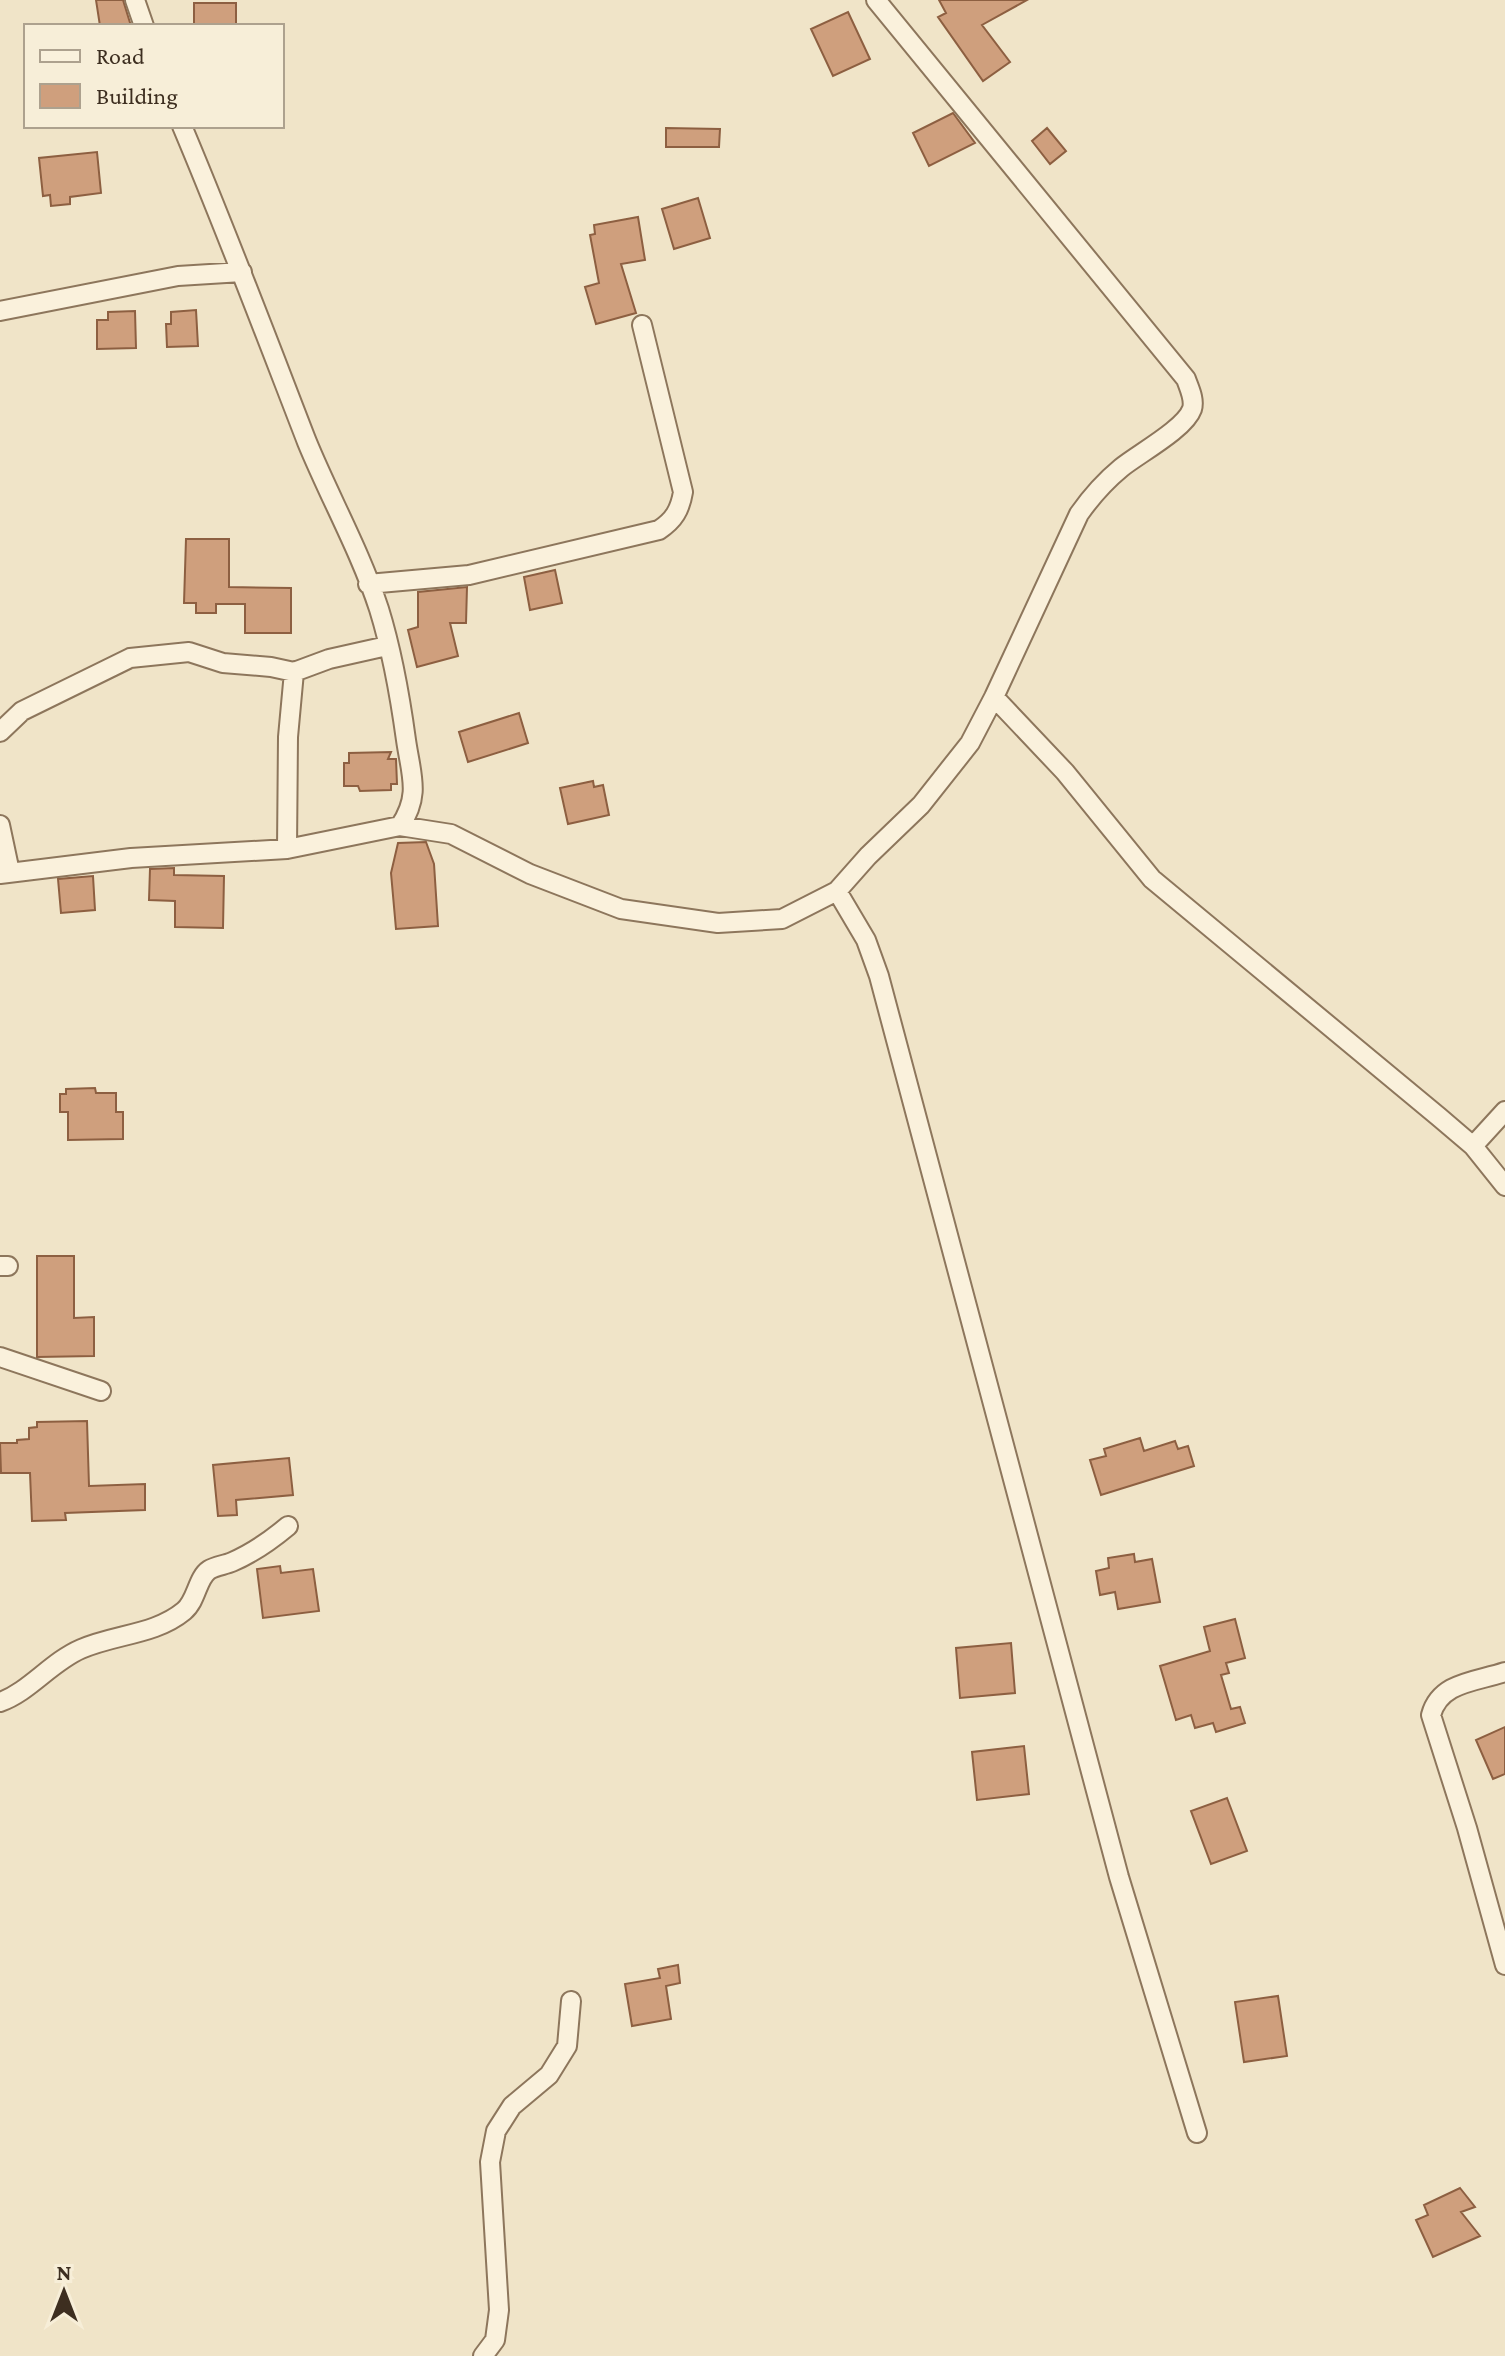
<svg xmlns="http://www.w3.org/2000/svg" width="1505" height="2356" font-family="'Crimson Pro',serif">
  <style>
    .building { fill: #cf9f7d; stroke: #8d5f41; stroke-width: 2 }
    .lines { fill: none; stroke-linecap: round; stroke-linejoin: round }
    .minor-casing { stroke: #8d765c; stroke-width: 22 }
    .minor { stroke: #faf1dc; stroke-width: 18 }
  </style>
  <rect width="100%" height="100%" fill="#f0e4c8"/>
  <!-- building -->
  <path class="building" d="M96 0H123L131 26H100Z
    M939 0H1027L982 25 1010 62 983 81 938 17 946 13Z
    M194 3H236V26H194Z
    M848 12 870 59 833 76 811 29Z
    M953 113 975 143 929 166 913 133Z
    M666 128 720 129 719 147H666Z
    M1047 128 1066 151 1050 164 1032 141Z
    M97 152 101 193 70 197V204L51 206 50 195 43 196 39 158Z
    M698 198 710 238 674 249 662 209Z
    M638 217 645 260 621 264 636 313 596 324 585 287 599 283 590 235 595 234 594 225Z
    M196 310 198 346 167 347 166 324H171V312Z
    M135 311 136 348 97 349V320H108V312Z
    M186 539H229V587L291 588V633H245V604H216V613H196V603H184Z
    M555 570 562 603 530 610 524 577Z
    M467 587 466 623H450L458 656 417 667 408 630 418 627V592Z
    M519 713 528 743 468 762 459 732Z
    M391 752 388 759H396L397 784H391V790L360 791 358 786H344V763H349V753Z
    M593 781 594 787 603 785 609 815 568 824 560 788Z
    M426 842 434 864 438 926 396 929 391 873 398 843Z
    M174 868V875L224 876 223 928 175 927V901L149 900 150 869Z
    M93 876 95 910 61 913 58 879Z
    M95 1088 96 1093H116V1112H123V1139L68 1140V1112H60V1094H66V1089Z
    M37 1256H74V1318L94 1317V1356L37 1357Z
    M87 1421 89 1486 145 1484V1510L65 1513 66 1520 32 1521 30 1473H1L0 1443H17V1440L29 1439V1428L37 1427V1422Z
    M1140 1438 1144 1451 1175 1441 1178 1449 1188 1446 1194 1466 1101 1495 1090 1460 1106 1456 1104 1449Z
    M289 1458 293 1495 236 1500 237 1515 218 1516 213 1465Z
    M1134 1554 1135 1562 1152 1559 1160 1602 1118 1609 1115 1592 1100 1595 1096 1571 1109 1568 1108 1558Z
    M280 1566 281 1573 313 1569 319 1611 263 1618 257 1569Z
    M1235 1619 1245 1658 1226 1663 1229 1673 1221 1675 1231 1709 1240 1707 1245 1723 1216 1732 1213 1723 1195 1728 1191 1715 1176 1720 1160 1666 1210 1651 1204 1627Z
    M1011 1643 1015 1693 960 1698 956 1648Z
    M1505 1727V1774L1493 1779 1476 1740Z
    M1024 1746 1029 1794 977 1800 972 1752Z
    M1227 1798 1247 1851 1211 1864 1191 1811Z
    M678 1965 680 1983 666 1986 671 2019 632 2026 625 1984 660 1978 658 1969Z
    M1278 1996 1287 2056 1244 2062 1235 2002Z
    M1460 2188 1475 2207 1461 2212 1480 2236 1433 2257 1416 2220 1428 2215 1424 2205Z"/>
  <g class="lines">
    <!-- minor casing -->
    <g class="minor-casing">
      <path id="minor" d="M135 0 144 26
        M0 311 178 276 242 272
        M368 584 469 575 659 530C674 520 680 510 683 492L642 325
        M294 672 329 659 387 646
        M994 697 1065 772 1152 879 1439 1117 1473 1146 1505 1186
        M0 732 22 711 130 658 189 652 223 663 271 667 294 672 288 737 287 849
        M0 825 10 872
        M400 826 451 834 530 874 621 909 718 923 782 919 837 891 868 856 921 805 970 743 994 697 1079 514C1091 497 1104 482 1121 468 1138 454 1185 429 1192 409 1195 399 1189 388 1186 379L876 0
        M0 874 131 858 287 849 400 826C421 795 411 775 406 740 400 696 392 651 379 609 360 551 330 498 307 442 266 336 226 230 182 126
        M837 891 866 940 879 976 1119 1877 1197 2133
        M1473 1146 1505 1111
        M0 1266H8
        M0 1357 101 1391
        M1505 1672C1475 1682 1440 1682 1431 1715L1467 1828 1505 1965
        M0 1702C29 1692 51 1662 81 1649 115 1634 155 1635 184 1611 197 1600 197 1578 209 1570 215 1566 225 1565 232 1562 253 1553 270 1541 288 1526
        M483 2356 495 2340 499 2310 490 2162 496 2131 512 2106 549 2075 567 2046 571 2001"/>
    </g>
    <!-- minor -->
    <use href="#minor" class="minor"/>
  </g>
  <!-- legend -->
  <rect x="24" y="24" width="260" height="104" fill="#f7eed8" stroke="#ada18e" stroke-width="2"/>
  <rect x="40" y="50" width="40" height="12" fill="#faf1dc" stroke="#ada18e" stroke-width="2"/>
  <text x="96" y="64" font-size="24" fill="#3d2e20">Road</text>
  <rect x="40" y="84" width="40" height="24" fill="#cf9f7d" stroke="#ada18e" stroke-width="2"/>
  <text x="96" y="104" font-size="24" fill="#3d2e20">Building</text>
  <!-- north arrow -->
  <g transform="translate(64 2292)" stroke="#f7eed8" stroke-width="6" paint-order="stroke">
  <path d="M0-6L14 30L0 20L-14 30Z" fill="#3d2e20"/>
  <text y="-12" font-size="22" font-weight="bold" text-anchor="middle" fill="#3d2e20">N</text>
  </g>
</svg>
